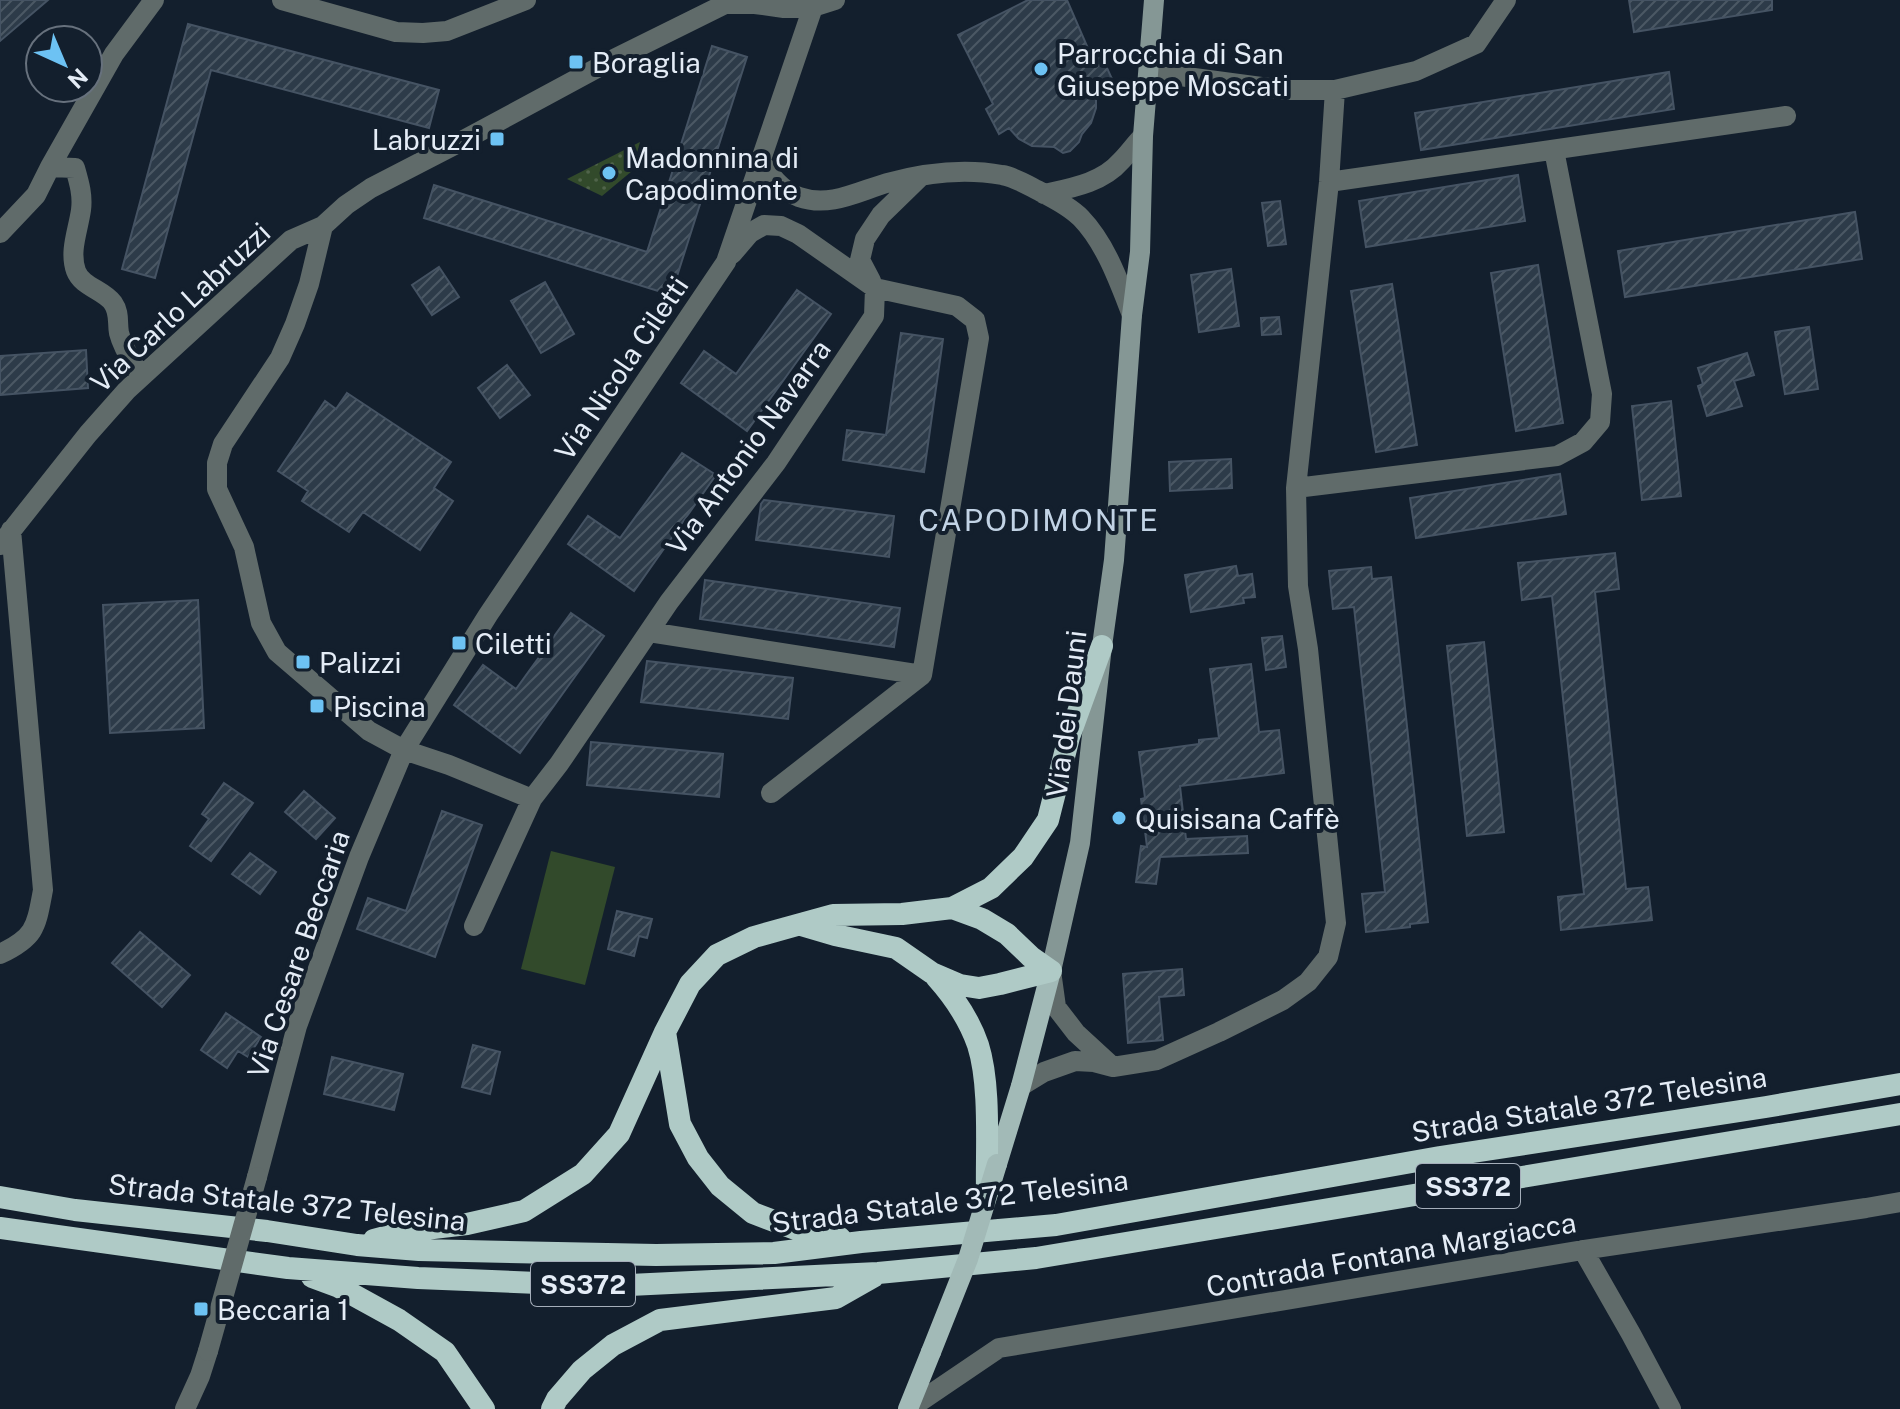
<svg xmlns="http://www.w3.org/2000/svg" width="1900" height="1409" font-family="'Public Sans',sans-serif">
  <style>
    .green { fill: #324a2b }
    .park { fill: url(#park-dots) }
    .building { fill: url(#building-hatch); stroke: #455363; stroke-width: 2 }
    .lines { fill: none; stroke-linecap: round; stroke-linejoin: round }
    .minor { stroke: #606b6a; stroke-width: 20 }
    .secondary { stroke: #859795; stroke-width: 20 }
    .primary { stroke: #a2bab7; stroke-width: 20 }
    .trunk { stroke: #afcac6; stroke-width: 22 }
    .minor-bridge { stroke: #606b6a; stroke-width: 20 }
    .primary-bridge { stroke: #a2bab7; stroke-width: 20 }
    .poi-dot { fill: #6dc2f3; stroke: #131f2d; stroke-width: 3 }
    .labels { text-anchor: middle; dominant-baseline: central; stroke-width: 8; stroke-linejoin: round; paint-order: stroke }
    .shield { fill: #131f2d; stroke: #a5aeba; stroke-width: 2 }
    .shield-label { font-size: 26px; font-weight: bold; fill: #e4ecf6 }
    .poi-label { font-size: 28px; fill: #e4ecf6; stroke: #131f2d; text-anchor: start }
    .street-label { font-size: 28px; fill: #e4ecf6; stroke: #131f2d }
    .neighbourhood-label { font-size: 30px; letter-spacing: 2px; fill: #c2d3e5; stroke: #131f2d }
  </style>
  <defs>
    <pattern id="park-dots" width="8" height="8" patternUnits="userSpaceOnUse" patternTransform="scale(2)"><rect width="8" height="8" fill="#324a2b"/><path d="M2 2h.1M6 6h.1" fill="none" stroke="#50644a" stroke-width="1.8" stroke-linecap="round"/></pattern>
    <pattern id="building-hatch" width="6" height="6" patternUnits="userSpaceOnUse" patternTransform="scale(2)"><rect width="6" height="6" fill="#2d3b49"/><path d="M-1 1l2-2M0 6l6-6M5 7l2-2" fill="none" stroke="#4b5864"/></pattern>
  </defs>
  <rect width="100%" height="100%" fill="#131f2d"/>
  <!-- green -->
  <path class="green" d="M551 851 615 867 585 985 521 969Z"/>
  <!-- park -->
  <path class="park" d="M640 142 632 171 602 196 567 179Z"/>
  <!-- building -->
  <path class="building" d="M0 0H48L0 41Z
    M1028 0H1067L1093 60 1102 57 1112 79 1096 86V108L1091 123 1082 134 1079 142 1070 151 1063 153 1054 147 1032 146 1019 139 1009 128 999 134 986 109 993 104 958 35Z
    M1629 0H1772V10L1634 32Z
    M188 24 439 90 429 128 211 70 155 278 122 269Z
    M712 46 747 57 671 295 424 218 434 185 647 252Z
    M1669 72 1674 109 1421 150 1415 113Z
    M1518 175 1525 221 1366 247 1359 201Z
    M1280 201 1286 244 1268 246 1262 203Z
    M1855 212 1862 259 1625 297 1618 251Z
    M1538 265 1563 423 1516 431 1491 273Z
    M439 267 459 297 432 315 412 285Z
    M1231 269 1239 326 1199 332 1191 275Z
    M545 282 574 334 541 353 511 301Z
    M1392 284 1417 445 1376 452 1351 291Z
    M797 290 831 314 747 431 681 383 704 351 736 374Z
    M1279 317 1281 334 1262 335 1261 318Z
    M1809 327 1818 389 1785 394 1775 332Z
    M901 333 943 339 924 472 843 460 847 430 886 435Z
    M86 350 88 388 0 395V356Z
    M1747 353 1754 375 1734 381 1742 406 1707 416 1698 386 1703 384 1698 368Z
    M507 365 530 395 500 418 478 388Z
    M347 393 451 462 434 488 453 501 420 550 363 512 349 532 302 501 308 491 278 471 325 401 336 409Z
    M1671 401 1681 496 1642 500 1632 406Z
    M682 453 716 475 634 591 568 544 588 516 620 538Z
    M1231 459 1232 488 1170 491 1169 462Z
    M1560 474 1566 514 1416 538 1410 498Z
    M764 500 894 516 889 557 756 540 761 504Z
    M1615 553 1619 589 1595 592 1626 889 1648 887 1652 920 1561 930 1558 897 1584 894 1552 596 1522 600 1518 563Z
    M1236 566 1238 576 1252 574 1255 597 1243 598 1244 603 1191 612 1185 575Z
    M1371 567 1372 579 1391 577 1428 922 1410 924V927L1366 932 1362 894 1385 892 1354 607 1333 609 1329 571Z
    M705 580 900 608 894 647 700 619Z
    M198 600 204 728 110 733 103 605Z
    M571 613 604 636 520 753 454 705 483 665 516 689Z
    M1282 636 1286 667 1266 670 1262 638Z
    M1484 642 1504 832 1467 836 1447 646Z
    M647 661 793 678 788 719 641 702Z
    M1251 664 1259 732 1279 730 1284 773 1180 786 1186 839 1247 836 1248 853 1160 857 1156 884 1136 882 1141 846 1147 847 1141 799 1145 798 1139 752 1199 744V740L1219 738 1210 669Z
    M591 742 723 754 719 797 587 785Z
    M224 783 253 803 211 861 190 846 209 819 202 814Z
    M304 791 335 818 316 839 285 812Z
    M442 811 482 825 435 957 357 929 368 898 406 911Z
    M250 853 276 872 260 894 232 874Z
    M617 911 652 919 647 938 639 936 634 956 608 949Z
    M140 932 190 975 162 1007 112 963Z
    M1182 969 1184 995 1159 997 1163 1040 1128 1043 1123 974Z
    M226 1013 261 1037 248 1057 238 1051 227 1068 201 1050Z
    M473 1045 500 1052 490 1094 462 1087Z
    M332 1057 403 1074 394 1110 324 1094Z"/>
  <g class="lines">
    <!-- minor -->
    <path class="minor" d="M282 0 396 32 423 33 447 31 526 0
      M1149 72 1285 90H1335L1416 71 1476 44 1506 0
      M760 160C770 175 782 191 799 197 830 208 859 191 887 183 924 173 964 168 1002 175 1015 177 1029 186 1041 192 1055 199 1070 207 1081 218 1106 244 1119 282 1132 315
      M50 167 75 168C79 182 83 195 81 210 78 231 69 251 76 271 82 287 104 290 113 303 120 313 117 322 119 333 123 349 133 363 141 377
      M1329 182 1786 116
      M1044 194C1071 188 1102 183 1121 161 1129 153 1135 144 1143 136
      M323 226 309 284 295 324 280 358 223 444 217 463V489L244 547 261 623 277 652 369 731 404 750 449 765 532 799 559 764 669 602 776 463 874 316 875 288
      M0 233 36 195 50 167 114 54 154 0
      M732 254 750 233 764 225 781 226 798 234 875 288 957 306 975 320 979 338 922 675 771 793
      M871 281 860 260 865 239 881 215 919 178
      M1296 488 1557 456 1583 442 1600 422 1602 394 1554 150
      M0 545 88 434 127 390 291 240 323 226 346 205 371 188 462 141 612 60 725 4H755L784 8 813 7 835 0
      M649 632 922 675
      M474 926 532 799
      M0 954C36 937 36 927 43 890L11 530
      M1051 971 1056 1007 1076 1033 1113 1067
      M1021 1086 1044 1072 1075 1061 1094 1062 1113 1067 1157 1060 1219 1032 1283 1000 1308 982 1328 957 1336 923 1308 649 1298 586 1296 488 1329 182 1335 90
      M257 1177 297 1026 359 857 404 750 488 615 726 262 813 7
      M1583 1250 1631 1334 1671 1409
      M185 1409 200 1376 208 1351
      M909 1409 999 1348 1583 1250 1866 1208 1900 1202"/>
    <!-- secondary -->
    <path class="secondary" d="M1051 971 1080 843 1102 646 1114 560 1132 315 1140 252 1143 136 1154 0"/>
    <!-- primary -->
    <path class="primary" d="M997 1164 1021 1086 1051 971
      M908 1409 931 1352"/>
    <!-- trunk -->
    <path class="trunk" d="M952 908 982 919 1007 934 1031 957 1051 971
      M801 925 835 935 896 948 932 973 960 985 979 988 1000 984 1051 971
      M936 977C954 997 969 1019 978 1045 991 1086 986 1150 987 1193
      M665 1032 680 1124 698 1158 720 1186 753 1213 798 1230 840 1238
      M0 1197 75 1210 267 1231 357 1245 419 1250 656 1255 774 1253 861 1242 1056 1225 1440 1157 1766 1107 1900 1084
      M0 1228 288 1268 418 1278 609 1286 878 1273 1036 1258 1900 1114
      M374 1240 408 1231 467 1224 524 1211 583 1174 619 1134 665 1032 690 984 717 955 754 937 833 915 902 914 952 908 991 888 1023 857 1048 820 1069 737 1102 646
      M312 1277 339 1287 399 1320 445 1352 484 1409
      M552 1409 557 1399 582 1370 613 1345 660 1320 836 1298 873 1277"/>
    <!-- minor-bridge -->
    <path class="minor-bridge" d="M208 1351 257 1177"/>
    <!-- primary-bridge -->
    <path class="primary-bridge" d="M931 1352 968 1259 997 1164"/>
  </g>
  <!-- markers -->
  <g class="poi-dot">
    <rect x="568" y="54" width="16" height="16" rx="4"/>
    <circle cx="1041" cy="69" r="8"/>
    <rect x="489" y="131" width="16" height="16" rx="4"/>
    <circle cx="609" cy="173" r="8"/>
    <rect x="451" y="635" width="16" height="16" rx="4"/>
    <rect x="295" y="654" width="16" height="16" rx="4"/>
    <rect x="309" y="698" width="16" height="16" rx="4"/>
    <circle cx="1119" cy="818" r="8"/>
    <rect x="193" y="1301" width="16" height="16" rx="4"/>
  </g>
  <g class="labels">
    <!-- shield labels -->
    <g class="shield">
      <rect x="1416" y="1164" width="104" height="44" rx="6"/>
      <rect x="531" y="1262" width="104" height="44" rx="6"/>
    </g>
    <g class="shield-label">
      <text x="1468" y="1186">SS372</text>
      <text x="583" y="1284">SS372</text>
    </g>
    <!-- poi labels -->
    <g class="poi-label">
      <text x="1057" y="53">Parrocchia di San<tspan x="1057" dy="32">Giuseppe Moscati</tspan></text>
      <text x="592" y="62">Boraglia</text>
      <text x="481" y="139" text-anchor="end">Labruzzi</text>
      <text x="625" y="157">Madonnina di<tspan x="625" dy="32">Capodimonte</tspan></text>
      <text x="475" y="643">Ciletti</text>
      <text x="319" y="662">Palizzi</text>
      <text x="333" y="706">Piscina</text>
      <text x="1135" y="818">Quisisana Caffè</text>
      <text x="217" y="1309">Beccaria 1</text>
    </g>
    <!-- street labels -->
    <g class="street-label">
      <text transform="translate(180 307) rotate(-43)">Via Carlo Labruzzi</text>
      <text transform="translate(621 368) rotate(-56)">Via Nicola Ciletti</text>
      <text transform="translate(748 447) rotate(-54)">Via Antonio Navarra</text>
      <text transform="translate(1066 714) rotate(-83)">Via dei Dauni</text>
      <text transform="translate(298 954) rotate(-71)">Via Cesare Beccaria</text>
      <text transform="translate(1589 1104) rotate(-9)">Strada Statale 372 Telesina</text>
      <text transform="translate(950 1201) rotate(-7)">Strada Statale 372 Telesina</text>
      <text transform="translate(287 1202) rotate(6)">Strada Statale 372 Telesina</text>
      <text transform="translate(1391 1254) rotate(-10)">Contrada Fontana Margiacca</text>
    </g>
    <!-- neighbourhood labels -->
    <g class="neighbourhood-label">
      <text x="1039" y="520">CAPODIMONTE</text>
    </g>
  </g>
  <!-- north arrow -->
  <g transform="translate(64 64) rotate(136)"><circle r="38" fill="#131f2d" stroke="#67717d" stroke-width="2"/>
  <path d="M0-6L14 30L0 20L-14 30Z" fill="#6dc2f3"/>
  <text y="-12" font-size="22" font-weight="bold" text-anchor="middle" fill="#e4ecf6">N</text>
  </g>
</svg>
